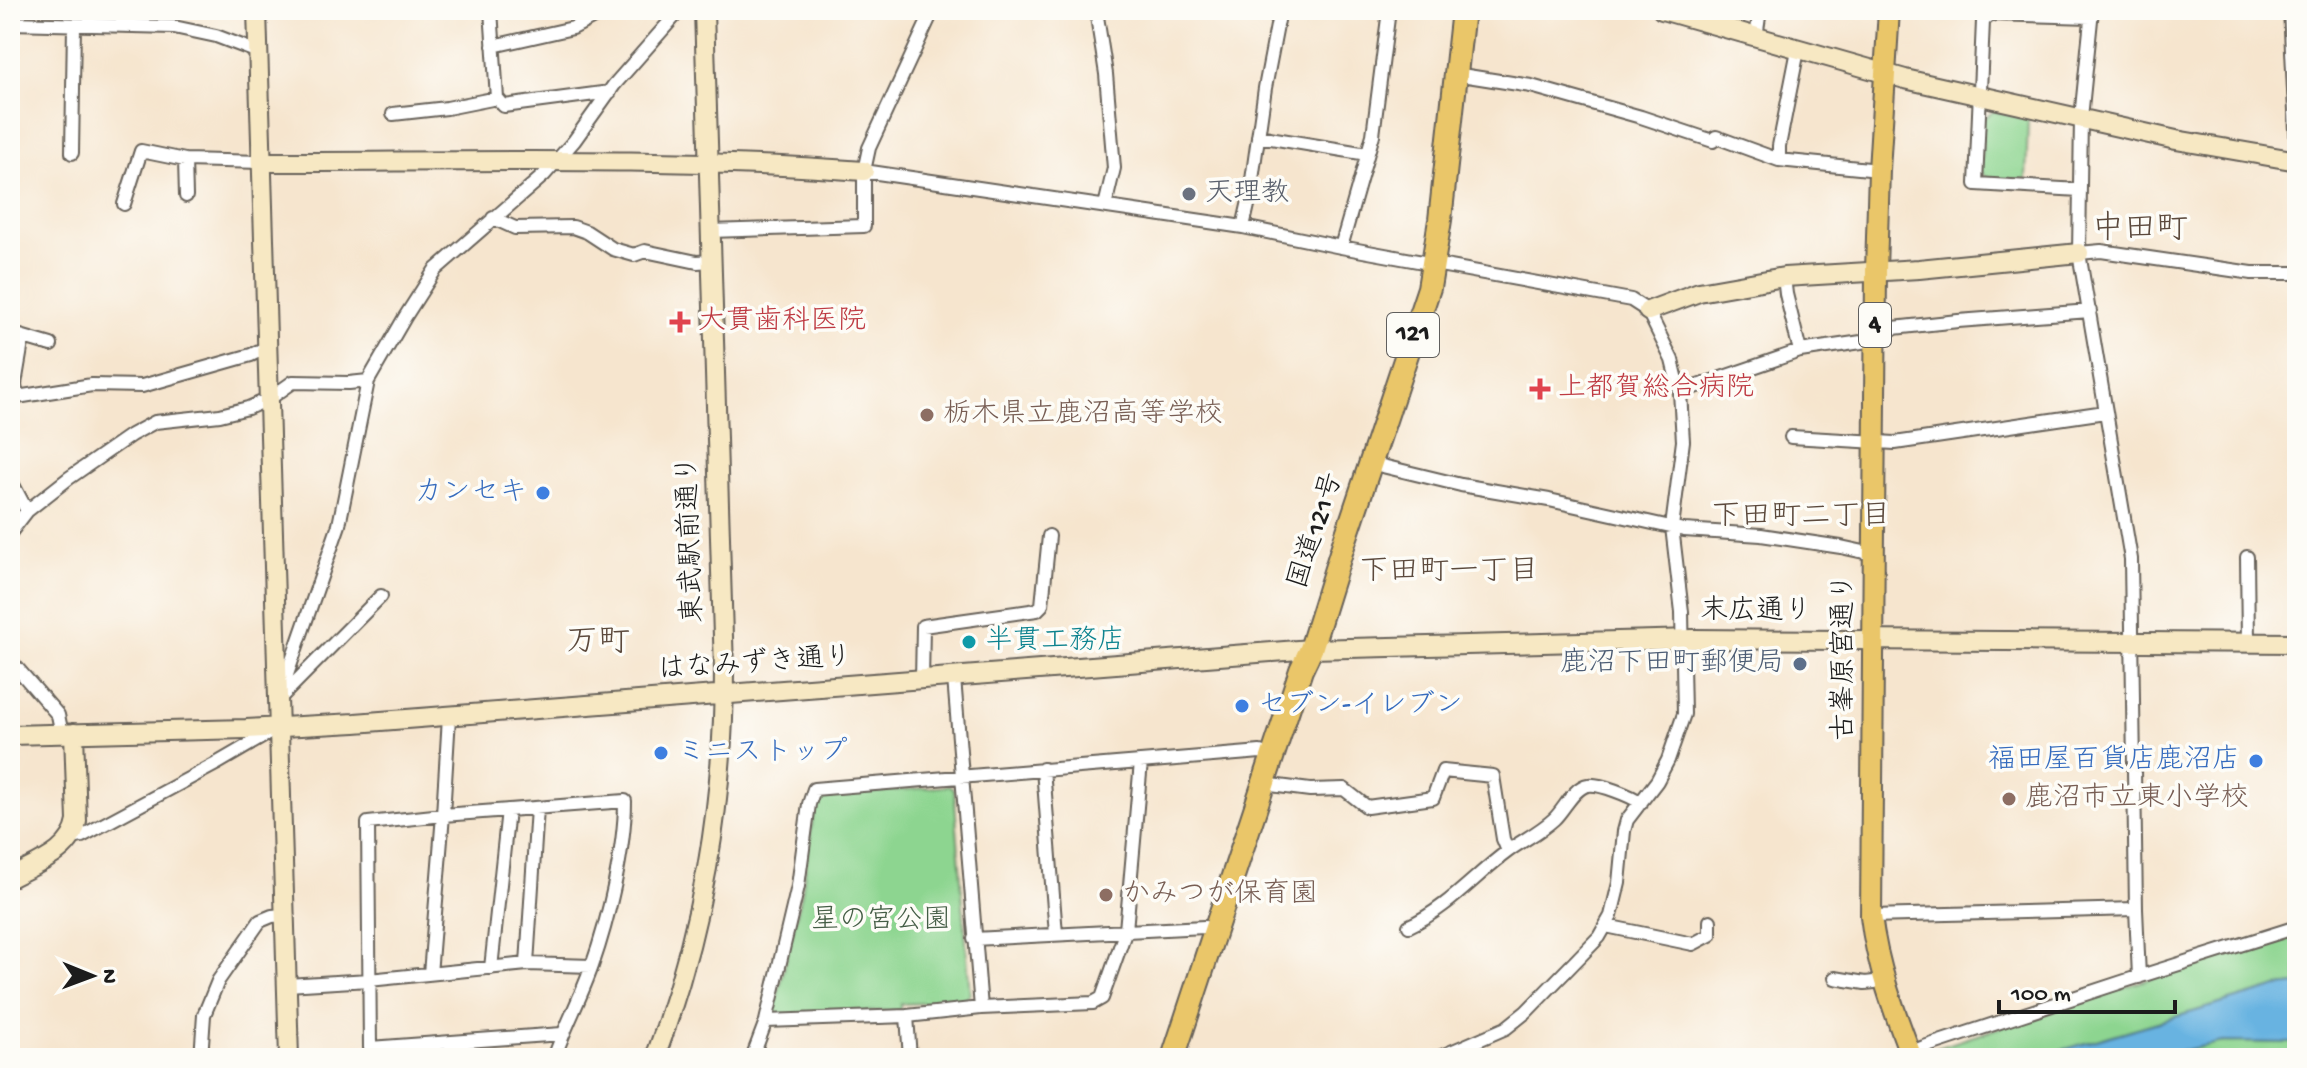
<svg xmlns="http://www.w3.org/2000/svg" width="2307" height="1068" font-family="'Gochi Hand','Klee One',sans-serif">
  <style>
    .green { fill: #8dd590; stroke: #547856; stroke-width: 2 }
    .water { fill: #68b3e1; stroke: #42687e; stroke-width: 2 }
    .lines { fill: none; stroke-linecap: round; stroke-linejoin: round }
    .street-casing { stroke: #68625a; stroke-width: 16 }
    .secondary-casing { stroke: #68625a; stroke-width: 22 }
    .primary-casing { stroke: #68625a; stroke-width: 24 }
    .highway-casing { stroke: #68625a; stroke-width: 26 }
    .street { stroke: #fff; stroke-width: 12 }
    .secondary { stroke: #f7e8c3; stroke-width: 18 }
    .primary { stroke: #eac669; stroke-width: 20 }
    .highway { stroke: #eac669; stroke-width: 22 }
    .worship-dot { fill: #6b7280; stroke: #fdfcf7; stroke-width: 3 }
    .health-dot { fill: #e0444e; stroke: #fdfcf7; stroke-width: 3 }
    .education-dot { fill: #8d6e63; stroke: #fdfcf7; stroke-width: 3 }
    .shop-dot { fill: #3f7fe0; stroke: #fdfcf7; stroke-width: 3 }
    .culture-dot { fill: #0f9aa8; stroke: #fdfcf7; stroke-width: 3 }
    .service-dot { fill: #5c6f8a; stroke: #fdfcf7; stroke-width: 3 }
    .labels { text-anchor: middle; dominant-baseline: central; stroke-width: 7; stroke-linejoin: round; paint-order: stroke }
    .shield { fill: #fdfcf7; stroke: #605f5e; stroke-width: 2 }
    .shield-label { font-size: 26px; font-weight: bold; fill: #1c1c1c }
    .worship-label { font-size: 28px; fill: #5b616d; stroke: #fdfcf7; text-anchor: start }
    .health-label { font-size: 28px; fill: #be3a42; stroke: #fdfcf7; text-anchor: start }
    .education-label { font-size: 28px; fill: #785e54; stroke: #fdfcf7; text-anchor: start }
    .shop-label { font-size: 28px; fill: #366cbe; stroke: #fdfcf7; text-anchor: end }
    .street-label { font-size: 28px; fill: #1c1c1c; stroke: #fdfcf7 }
    .culture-label { font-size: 28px; fill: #0d838f; stroke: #fdfcf7; text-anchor: start }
    .service-label { font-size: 28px; fill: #4e5e75; stroke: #fdfcf7; text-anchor: end }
    .park-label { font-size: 28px; fill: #445d45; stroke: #fdfcf7 }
    .neighbourhood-label { font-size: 30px; fill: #5c4a3d; stroke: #fdfcf7 }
    .quarter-label { font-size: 32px; fill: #5c4a3d; stroke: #fdfcf7 }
  </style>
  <rect width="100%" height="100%" fill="#fdfcf7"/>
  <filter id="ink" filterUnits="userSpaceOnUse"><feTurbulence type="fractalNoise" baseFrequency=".0125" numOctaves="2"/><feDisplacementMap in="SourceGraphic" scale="16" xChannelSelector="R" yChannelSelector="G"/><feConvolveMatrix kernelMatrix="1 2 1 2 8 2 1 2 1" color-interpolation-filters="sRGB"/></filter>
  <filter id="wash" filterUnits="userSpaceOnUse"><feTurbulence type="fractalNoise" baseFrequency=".006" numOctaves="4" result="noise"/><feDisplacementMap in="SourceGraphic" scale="32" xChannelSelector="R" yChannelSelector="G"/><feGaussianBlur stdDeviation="1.8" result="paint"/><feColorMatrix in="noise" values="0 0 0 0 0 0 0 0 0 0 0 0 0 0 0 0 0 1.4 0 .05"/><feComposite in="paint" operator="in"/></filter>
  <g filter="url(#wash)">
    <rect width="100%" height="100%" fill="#f6e5ce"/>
    <!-- green -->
    <path class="green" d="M1994 111 2028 119 2026 180 1988 179 1981 172 1983 119Z
      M950 786 954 789 970 994 963 1002 900 1004V1010L777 1017 774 1012 802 892 816 797Z
      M2297 931V985L2278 987 2035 1058H1933L1931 1050Z
      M2223 1042 2297 1043V1058H2148Z"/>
    <!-- water -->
    <path class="water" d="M2297 985V1043L2223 1042 2148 1058H2035L2278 987Z"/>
  </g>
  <g filter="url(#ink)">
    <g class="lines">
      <!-- street casing -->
      <g class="street-casing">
        <path id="street" d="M491 10 497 98
          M1096 10 1106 74 1114 168 1105 206
          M2092 10 2081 118 2079 253 2131 559 2136 909 2139 977
          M2290 10 2297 152
          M10 23 174 27 216 36 258 52
          M1756 37 1760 10
          M493 46 573 28 607 10
          M1455 74 1531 86 1641 117 1713 141
          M393 114 447 108 497 98 504 106 610 92
          M1258 136 1367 154
          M1716 137 1779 160 1879 170
          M72 153 74 25
          M185 160 186 196
          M1779 160V146L1798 50
          M864 171 1243 227 1341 247 1631 300 1648 311 1672 360 1680 392 1683 441 1672 527 1682 612 1684 714 1668 760 1657 781 1627 820 1624 831 1619 883 1611 916 1599 937 1526 1012 1506 1028 1437 1058
          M2080 190 1976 184 1983 21 1991 14 2091 17
          M124 204 141 151 185 160 262 162
          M493 218 515 228 573 227 587 232 613 249 634 255 645 251 697 262 711 261
          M1243 227 1249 201 1265 88 1280 10
          M710 231 864 226V171L869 148 933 10
          M1341 247 1373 135 1389 10
          M2079 253 2101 251 2252 273H2297
          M1784 277 1786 294 1800 351
          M1875 330 1958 321 2090 311
          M10 333 51 345
          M1680 392 1800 351 1875 340
          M17 397 15 384 23 337
          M10 406 17 397 92 385 142 386 251 355 267 347
          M1791 437 1895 443 2105 412
          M1370 463 1461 485 1549 500 1684 530 1761 535 1841 547 1873 554
          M10 479 27 511
          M10 533 27 511 69 478 131 435 155 422 220 415 248 408 269 399 293 382 349 383 368 381 405 317 435 270 544 175 574 141 614 85 680 10
          M2247 557 2248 643
          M10 660 58 715 62 734
          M922 681 923 626 1037 610 1042 605 1049 536
          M282 689 339 525 368 381
          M280 698 381 596
          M1043 769 1056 934
          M1263 784 1310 790 1344 789 1367 807 1433 798 1443 771 1493 776 1503 839 1508 851
          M72 838 82 836 216 764 276 729
          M1871 916 2136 909
          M1409 926C1448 908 1474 876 1508 851 1523 840 1540 832 1554 819 1564 810 1574 787 1588 785 1599 783 1632 796 1641 803
          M1606 926 1693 944 1710 935V921
          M974 939 1204 927 1214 929
          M527 964 537 808
          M491 968 508 810
          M430 974 443 815 449 717
          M1835 978 1865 983 1884 981
          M287 985 369 980 527 964 592 966
          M981 1008 1093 1003 1102 998 1126 930 1141 762
          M766 1021 907 1016
          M201 1058 204 1015 218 981 260 921 272 916 284 915
          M554 1058C565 1027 581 997 592 966 608 921 625 849 625 801L443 815 368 823 370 1048 562 1034
          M752 1058 766 1021 798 886 809 804 814 789 1249 753 1260 752 1272 756
          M910 1058 907 1016 981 1008 954 678
          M1897 1058 1924 1047 2125 981 2297 927"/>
      </g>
      <!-- secondary casing -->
      <g class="secondary-casing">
        <path id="secondary" d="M257 10 289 1058
          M1662 10 1905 79 2176 140 2297 161
          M262 162C462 162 664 156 864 171
          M1648 311 1699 292 1784 277 1919 269 2079 253
          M10 735 246 729 355 723 1311 649 1693 639 2297 643
          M10 878C35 864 72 853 77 821L74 733
          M655 1058C702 929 724 808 724 670L704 10"/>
      </g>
      <!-- primary casing -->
      <g class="primary-casing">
        <path id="primary" d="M1889 10 1879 170 1876 271 1871 916C1877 966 1894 1011 1912 1058"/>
      </g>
      <!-- highway casing -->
      <g class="highway-casing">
        <path id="highway" d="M1173 1058 1301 670 1311 649 1343 546 1429 288 1440 220 1463 10"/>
      </g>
      <!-- street -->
      <use href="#street" class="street"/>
      <!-- secondary -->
      <use href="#secondary" class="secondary"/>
      <!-- primary -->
      <use href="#primary" class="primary"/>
      <!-- highway -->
      <use href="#highway" class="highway"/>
    </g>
  </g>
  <!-- markers -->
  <circle class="worship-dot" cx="1189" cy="194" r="8"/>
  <g class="health-dot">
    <path d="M676 310h8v8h8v8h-8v8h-8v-8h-8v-8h8z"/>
    <path d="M1536 377h8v8h8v8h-8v8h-8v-8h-8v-8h8z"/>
  </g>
  <g class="education-dot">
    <circle cx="927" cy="415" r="8"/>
    <circle cx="2009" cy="799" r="8"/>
    <circle cx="1106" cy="895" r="8"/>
  </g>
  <g class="shop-dot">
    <circle cx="543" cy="493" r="8"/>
    <circle cx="1242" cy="706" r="8"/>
    <circle cx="661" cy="753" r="8"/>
    <circle cx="2256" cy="761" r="8"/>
  </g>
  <circle class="culture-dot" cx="969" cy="642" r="8"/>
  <circle class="service-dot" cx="1800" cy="664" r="8"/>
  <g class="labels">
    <!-- shield labels -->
    <g class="shield">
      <rect x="1859" y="303" width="32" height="44" rx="6"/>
      <rect x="1387" y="313" width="52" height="44" rx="6"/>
    </g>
    <g class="shield-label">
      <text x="1875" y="325">4</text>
      <text x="1413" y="335">121</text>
    </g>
    <!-- worship labels -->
    <g class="worship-label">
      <text x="1205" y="194">天理教</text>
    </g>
    <!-- health labels -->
    <g class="health-label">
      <text x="698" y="322">大貫歯科医院</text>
      <text x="1558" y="389">上都賀総合病院</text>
    </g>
    <!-- education labels -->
    <g class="education-label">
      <text x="943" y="415">栃木県立鹿沼高等学校</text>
      <text x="2025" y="799">鹿沼市立東小学校</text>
      <text x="1122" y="895">かみつが保育園</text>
    </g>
    <!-- shop labels -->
    <g class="shop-label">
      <text x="527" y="493">カンセキ</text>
      <text x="1258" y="706" text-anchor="start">セブン-イレブン</text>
      <text x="677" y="753" text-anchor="start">ミニストップ</text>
      <text x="2240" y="761">福田屋百貨店鹿沼店</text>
    </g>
    <!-- street labels -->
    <g class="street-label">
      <text transform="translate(1317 531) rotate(-72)">国道121号</text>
      <text transform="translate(692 539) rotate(-92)">東武駅前通り</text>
      <text x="1756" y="612">末広通り</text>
      <text transform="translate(1845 657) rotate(-90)">古峯原宮通り</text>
      <text transform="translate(755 665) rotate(-4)">はなみずき通り</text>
    </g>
    <!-- culture labels -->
    <g class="culture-label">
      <text x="985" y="642">半貫工務店</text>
    </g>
    <!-- service labels -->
    <g class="service-label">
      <text x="1784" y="664">鹿沼下田町郵便局</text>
    </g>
    <!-- park labels -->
    <g class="park-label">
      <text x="881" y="921">星の宮公園</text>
    </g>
    <!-- neighbourhood labels -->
    <g class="neighbourhood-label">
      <text x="1801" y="518">下田町二丁目</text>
      <text x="1449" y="573">下田町一丁目</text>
    </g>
    <!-- quarter labels -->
    <g class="quarter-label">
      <text x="2140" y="231">中田町</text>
      <text x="598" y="644">万町</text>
    </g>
  </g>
  <!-- margin -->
  <rect width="2307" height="1068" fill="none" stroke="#fdfcf7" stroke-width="40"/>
  <!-- north arrow -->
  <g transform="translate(92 976) rotate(91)" stroke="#fdfcf7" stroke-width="6" paint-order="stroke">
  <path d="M0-6L14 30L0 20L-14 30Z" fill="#1c1c1c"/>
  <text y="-12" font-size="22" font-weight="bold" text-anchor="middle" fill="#1c1c1c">N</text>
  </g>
  <!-- scale -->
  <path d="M1999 1000v12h176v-12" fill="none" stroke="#1c1c1c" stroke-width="4"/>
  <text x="2011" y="1000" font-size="24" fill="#1c1c1c" stroke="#fdfcf7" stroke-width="6" paint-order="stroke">100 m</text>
</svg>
